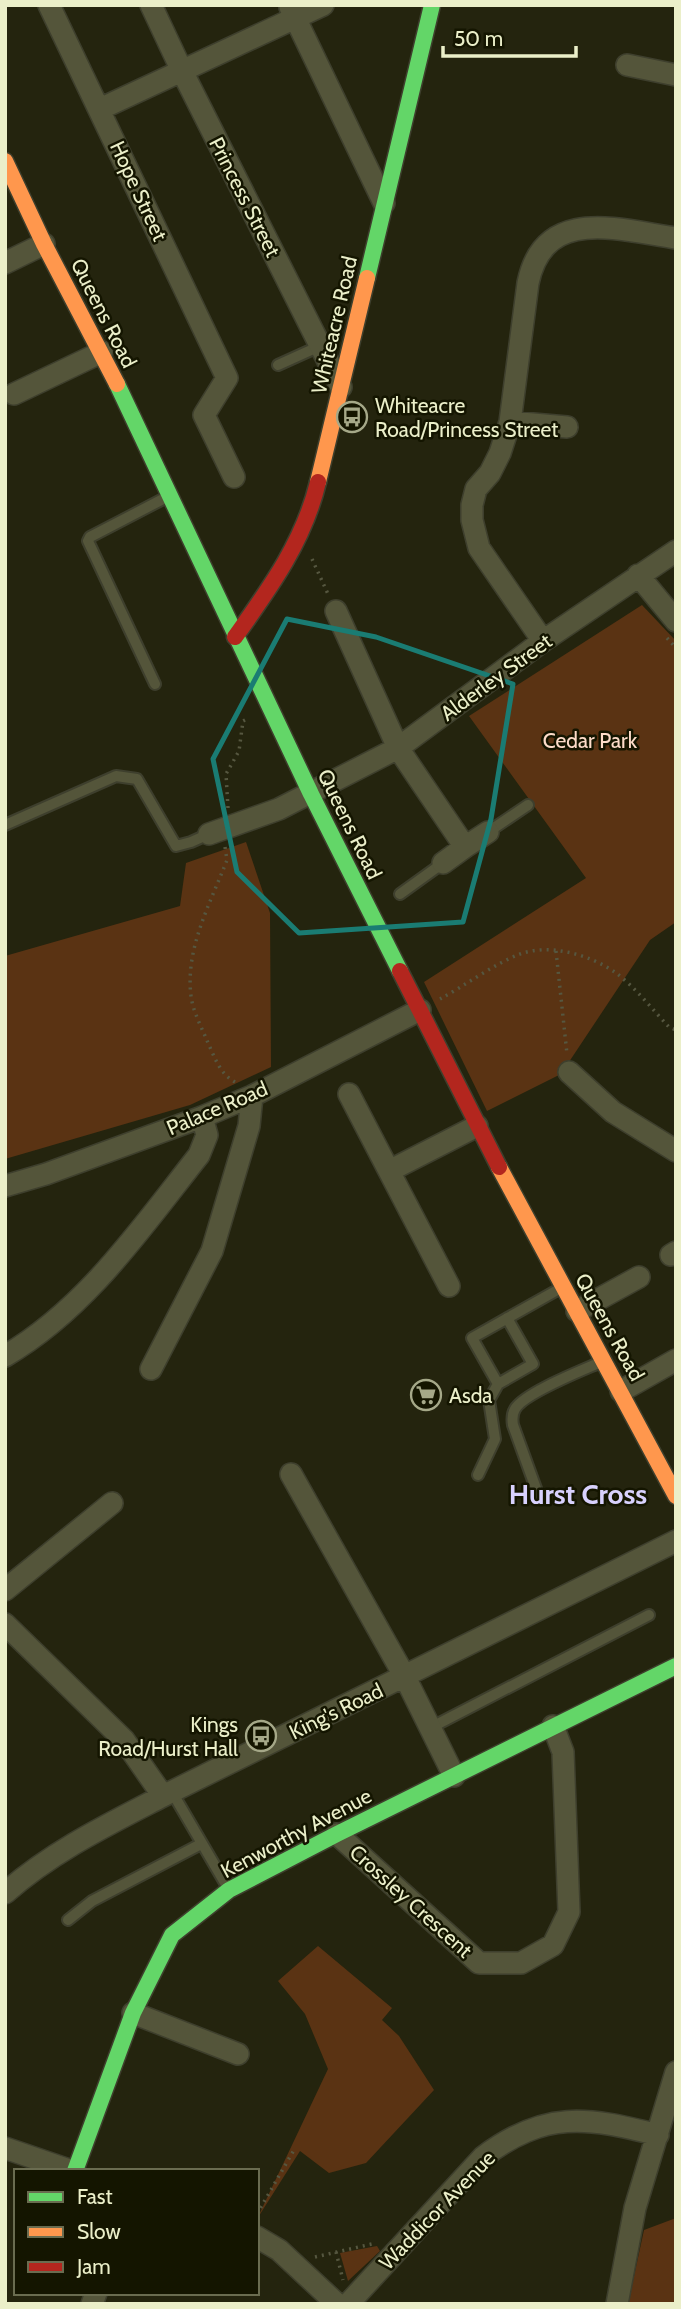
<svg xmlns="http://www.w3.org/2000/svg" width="681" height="2309" font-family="Cabin,sans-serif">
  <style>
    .green { fill: #5a3313 }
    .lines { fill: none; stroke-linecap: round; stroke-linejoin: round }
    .lane-casing { stroke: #3e3f2d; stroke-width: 14 }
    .street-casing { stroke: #3e3f2d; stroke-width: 24 }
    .fast-casing { stroke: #3e3f2d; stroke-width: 19 }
    .slow-casing { stroke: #3e3f2d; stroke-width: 19 }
    .jam-casing { stroke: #3e3f2d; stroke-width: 19 }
    .path { stroke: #565740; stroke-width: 3.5; stroke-dasharray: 2 5; stroke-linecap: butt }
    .lane { stroke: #54553a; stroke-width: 10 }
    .street { stroke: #54553a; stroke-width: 21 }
    .fast { stroke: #63d668; stroke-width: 16 }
    .slow { stroke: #ff974d; stroke-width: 16 }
    .jam { stroke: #b3261e; stroke-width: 16 }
    .marked { fill: none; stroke: #1a7c73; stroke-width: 5; stroke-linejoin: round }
    .labels { text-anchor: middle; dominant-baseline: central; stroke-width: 5; stroke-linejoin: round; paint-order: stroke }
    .street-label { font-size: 21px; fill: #ebefc9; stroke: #141500 }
    .poi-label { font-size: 21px; fill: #ebefc9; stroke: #141500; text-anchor: start }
    .park-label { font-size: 21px; fill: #fddcc9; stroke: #141500 }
    .district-label { font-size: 28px; font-weight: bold; fill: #d8d1fd; stroke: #141500 }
  </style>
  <rect width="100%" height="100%" fill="#24240e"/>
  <!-- green -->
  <path class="green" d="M642 605 676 641V922L650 940 561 1074 487 1111 424 982 586 878 469 716Z
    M246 842 270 913 271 1067 190 1105 5 1159V956L180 906 186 863Z
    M318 1946 392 2008 382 2020 399 2036 434 2090 366 2163 329 2173 300 2151 257 2219 328 2069 305 2014 278 1981Z
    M676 2218V2304H628L644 2230Z
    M377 2246 380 2251 348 2281 340 2253Z"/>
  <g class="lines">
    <!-- lane casing -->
    <g class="lane-casing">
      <path id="lane" d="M278 365 320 346
        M155 684 88 541 90 537 167 497
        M5 825 116 776 137 779 176 846 191 842 209 834
        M488 832 528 805
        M400 894 443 863
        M498 1384 533 1364 507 1318
        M478 1475 495 1439 489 1400 498 1384 472 1338 561 1288
        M538 1494 513 1425C512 1419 512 1414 515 1409 524 1393 583 1370 601 1362
        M430 1728 649 1615
        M172 1792 228 1888
        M68 1920 92 1901 201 1844"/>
    </g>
    <!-- street casing -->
    <g class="street-casing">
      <path id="street" d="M49 5 227 378 204 415 234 477
        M151 5 182 71 341 387
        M290 7 384 203
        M627 65 676 75
        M100 109 323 5
        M5 263 44 244
        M14 394 102 352
        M510 422 528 283C544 205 619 230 676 238
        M638 575 676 621
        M336 611 398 748 465 847 488 832
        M543 641 479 548 472 520V505L476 489 490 473 500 453 510 422 567 427
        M209 834 279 809 398 748 543 641 676 551
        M443 863 465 847
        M569 1072 613 1112 676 1151
        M349 1094 389 1171 477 1126
        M389 1171 449 1286
        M5 1186 46 1174 202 1117 252 1096 420 1010
        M671 1255 676 1252
        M577 1311 639 1277
        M5 1356C86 1309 142 1227 199 1155L207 1135 202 1117
        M151 1369 212 1251 249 1126 252 1096
        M621 1391 676 1360
        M291 1474 405 1677 454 1776
        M5 1590 112 1503
        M5 1624 124 1740 163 1796
        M337 1834 479 1963H521L553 1945 569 1912 563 1752 553 1726
        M5 1893C53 1851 107 1825 163 1796L676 1541
        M133 2013 238 2054
        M5 2148 72 2171
        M257 2237 279 2250 337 2304
        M92 2304 96 2293
        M348 2304 483 2157C545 2110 587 2117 658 2135
        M617 2304 635 2208 676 2072"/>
    </g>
    <!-- fast casing -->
    <g class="fast-casing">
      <path id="fast" d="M367 278 432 5
        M117 384 311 794 400 971
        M75 2171 133 2013 172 1935 229 1890 337 1834 676 1666"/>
    </g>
    <!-- slow casing -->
    <g class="slow-casing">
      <path id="slow" d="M5 161 44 244 117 384
        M318 482 367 278
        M499 1167 676 1496"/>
    </g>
    <!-- jam casing -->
    <g class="jam-casing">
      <path id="jam" d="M235 637C270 588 304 541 318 482
        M400 971 499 1167"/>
    </g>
    <!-- path -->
    <path class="path" d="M312 559 328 594
      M667 638 676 648
      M228 808 226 774 239 751 243 721 249 718
      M225 847 227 860C210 904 185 949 191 996 193 1012 202 1028 208 1043 215 1058 220 1074 235 1082
      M556 951 567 1054
      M440 999C464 986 496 963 520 954 550 943 591 955 616 973 635 987 653 1010 669 1027L676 1030
      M257 2214 294 2150
      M336 2252 343 2280
      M315 2257 376 2243"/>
    <!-- lane -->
    <use href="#lane" class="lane"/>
    <!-- street -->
    <use href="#street" class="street"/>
    <!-- fast -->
    <use href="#fast" class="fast"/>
    <!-- slow -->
    <use href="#slow" class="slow"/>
    <!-- jam -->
    <use href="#jam" class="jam"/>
  </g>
  <!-- marked area -->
  <path class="marked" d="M287 619 376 637 513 684 491 819 463 922 299 933 237 872 213 759Z"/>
  <!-- icons -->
  <defs>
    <g id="bus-ring" transform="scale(1.575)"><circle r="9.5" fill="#141500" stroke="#a5a888" stroke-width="1.5"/><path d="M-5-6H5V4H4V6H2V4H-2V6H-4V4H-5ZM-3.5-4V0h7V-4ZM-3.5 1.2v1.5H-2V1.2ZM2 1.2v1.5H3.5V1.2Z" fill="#a5a888"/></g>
    <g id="supermarket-ring" transform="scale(1.575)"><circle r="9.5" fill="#141500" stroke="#a5a888" stroke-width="1.5"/><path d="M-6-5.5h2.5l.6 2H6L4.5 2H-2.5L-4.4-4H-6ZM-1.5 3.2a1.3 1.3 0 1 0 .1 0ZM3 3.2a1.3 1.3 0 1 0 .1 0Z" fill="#a5a888"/></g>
  </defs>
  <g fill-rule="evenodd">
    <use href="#bus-ring" x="352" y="417"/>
    <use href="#supermarket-ring" x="426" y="1395"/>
    <use href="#bus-ring" x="261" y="1736"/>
  </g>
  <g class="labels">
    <!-- street labels -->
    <g class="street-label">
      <text transform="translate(139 191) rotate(65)">Hope Street</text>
      <text transform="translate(245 197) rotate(63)">Princess Street</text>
      <text transform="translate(104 313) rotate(63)">Queens Road</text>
      <text transform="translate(334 325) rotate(-77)">Whiteacre Road</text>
      <text transform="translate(496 677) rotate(-36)">Alderley Street</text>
      <text transform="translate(350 824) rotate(64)">Queens Road</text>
      <text transform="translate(217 1108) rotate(-23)">Palace Road</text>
      <text transform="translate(610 1327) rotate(61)">Queens Road</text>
      <text transform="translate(336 1711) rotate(-26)">King's Road</text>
      <text transform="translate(296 1833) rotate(-28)">Kenworthy Avenue</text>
      <text transform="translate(411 1901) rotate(42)">Crossley Crescent</text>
      <text transform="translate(437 2210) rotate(-46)">Waddicor Avenue</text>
    </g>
    <!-- poi labels -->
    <g class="poi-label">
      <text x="375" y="405">Whiteacre<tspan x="375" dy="24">Road/Princess Street</tspan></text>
      <text x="449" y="1395">Asda</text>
      <text x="238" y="1724" text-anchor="end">Kings<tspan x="238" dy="24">Road/Hurst Hall</tspan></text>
    </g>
    <!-- park labels -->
    <g class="park-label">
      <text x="590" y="740">Cedar Park</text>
    </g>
    <!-- district labels -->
    <g class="district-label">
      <text x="578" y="1494">Hurst Cross</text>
    </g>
  </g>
  <!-- border -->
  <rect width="681" height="2309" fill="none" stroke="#ebefc9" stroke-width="14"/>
  <!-- legend -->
  <rect x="14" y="2169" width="245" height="126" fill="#141500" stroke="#6a6c50" stroke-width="2"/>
  <rect x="28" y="2192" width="35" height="10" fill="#63d668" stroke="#6a6c50" stroke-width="2"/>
  <text x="77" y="2204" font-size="21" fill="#ebefc9">Fast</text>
  <rect x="28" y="2227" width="35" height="10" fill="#ff974d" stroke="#6a6c50" stroke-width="2"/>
  <text x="77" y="2239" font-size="21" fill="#ebefc9">Slow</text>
  <rect x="28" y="2262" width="35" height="10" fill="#b3261e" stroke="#6a6c50" stroke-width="2"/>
  <text x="77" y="2274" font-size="21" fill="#ebefc9">Jam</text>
  <!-- scale -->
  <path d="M443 46v10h133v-10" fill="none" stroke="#ebefc9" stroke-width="3.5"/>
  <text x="454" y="46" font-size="21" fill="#ebefc9" stroke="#141500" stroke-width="5" paint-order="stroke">50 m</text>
</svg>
